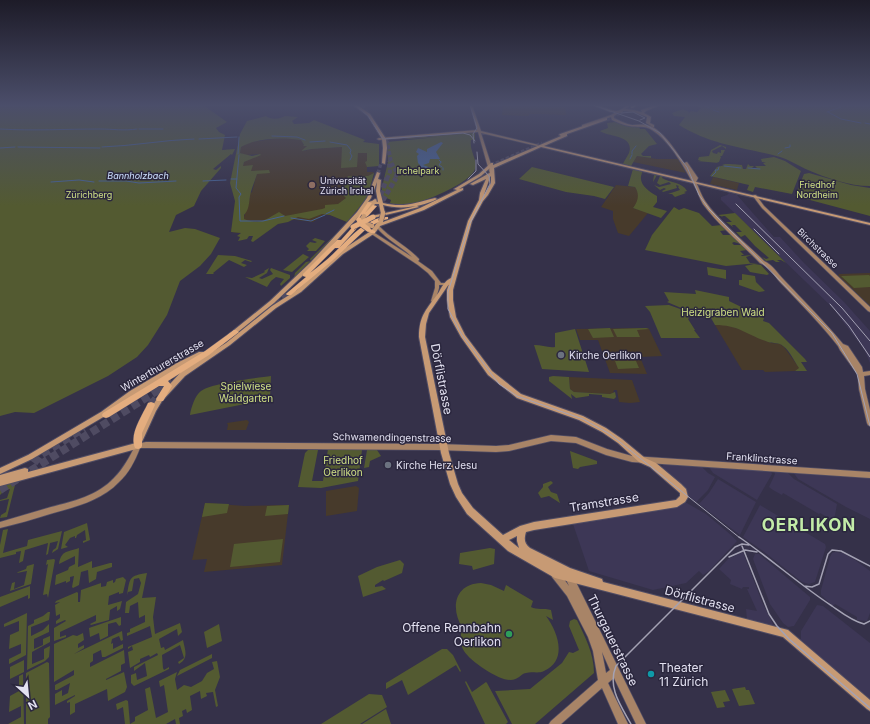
<svg xmlns="http://www.w3.org/2000/svg" width="870" height="724" font-family="Inter,sans-serif">
  <style>
    .built { fill: #3d3756 }
    .education { fill: #473a2b }
    .green { fill: #535a31 }
    .water { fill: #466294 }
    .lines { fill: none; stroke-linecap: round; stroke-linejoin: round }
    .stream { stroke: #466294; stroke-width: 1 }
    .primary-tunnel { stroke: #4f4b62; stroke-width: 3.5; stroke-dasharray: 3.5 2; stroke-linecap: butt }
    .highway-tunnel-far3 { stroke: #4f4b62; stroke-width: 4; stroke-dasharray: 4 2; stroke-linecap: butt }
    .highway-tunnel-far2 { stroke: #4f4b62; stroke-width: 5; stroke-dasharray: 5 2.5; stroke-linecap: butt }
    .highway-tunnel-far1 { stroke: #4f4b62; stroke-width: 6; stroke-dasharray: 6 3.5; stroke-linecap: butt }
    .highway-tunnel { stroke: #4f4b62; stroke-width: 8; stroke-dasharray: 8 4; stroke-linecap: butt }
    .secondary-casing { stroke: #514d64; stroke-width: 1.5 }
    .primary-casing { stroke: #514d64; stroke-width: 2 }
    .highway-casing { stroke: #514d64; stroke-width: 1 }
    .secondary { fill: #a88467; fill-rule: evenodd }
    .primary { fill: #c79a74; fill-rule: evenodd }
    .highway { fill: #e4ad7f; fill-rule: evenodd }
    .tram-far1 { stroke: #a4a2b4; stroke-width: 1 }
    .tram { stroke: #a4a2b4; stroke-width: 1.5 }
    .rail { stroke: #a4a2b4; stroke-width: 1 }
    .primary-bridge-casing { stroke: #514d64; stroke-width: 5.5; stroke-linecap: butt }
    .highway-bridge-casing { stroke: #514d64; stroke-width: 6; stroke-linecap: butt }
    .primary-bridge { stroke: #c79a74; stroke-width: 4.5 }
    .highway-bridge { stroke: #e4ad7f; stroke-width: 5 }
    .education-dot { fill: #8d6e63; stroke: #2b273e; stroke-width: 1.5 }
    .worship-dot { fill: #6b7280; stroke: #2b273e; stroke-width: 1.5 }
    .leisure-dot { fill: #2e9e5b; stroke: #2b273e; stroke-width: 1.5 }
    .culture-dot { fill: #0f9aa8; stroke: #2b273e; stroke-width: 1.5 }
    .labels { text-anchor: middle; dominant-baseline: central; stroke-width: 3; stroke-linejoin: round; paint-order: stroke }
    .far-park-label { font-size: 9px; fill: #cfe084; stroke: #2b273e }
    .far-water-label { font-size: 9px; font-style: italic; fill: #cee0ff; stroke: #2b273e }
    .far-poi-label { font-size: 9px; fill: #e3e1f1; stroke: #2b273e; text-anchor: start }
    .far-street-label { font-size: 9px; fill: #e3e1f1; stroke: #2b273e }
    .park-label { font-size: 10px; fill: #cfe084; stroke: #2b273e }
    .poi-label { font-size: 10px; fill: #e3e1f1; stroke: #2b273e; text-anchor: start }
    .street-label { font-size: 10px; fill: #e3e1f1; stroke: #2b273e }
    .near-street-label { font-size: 12px; fill: #e3e1f1; stroke: #2b273e }
    .near-poi-label { font-size: 12px; fill: #e3e1f1; stroke: #2b273e; text-anchor: end }
    .near-district-label { font-size: 17px; font-weight: bold; letter-spacing: 1px; fill: #c3eca8; stroke: #2b273e }
  </style>
  <rect width="100%" height="100%" fill="#353149"/>
  <!-- built -->
  <path class="built" d="M729 193 737 195 774 237H780L804 263 844 302 870 331V363L865 351 833 308 721 200V197L727 195Z
    M664 464 701 466 708 473 715 477 708 490 696 502 685 493 661 468Z
    M708 466 771 471 772 474 757 500 713 473Z
    M774 471 787 472 794 479 837 504 834 521 820 513 819 514 783 493 782 495 773 490 769 487 775 474Z
    M793 472 870 477V519L846 507 798 479Z
    M718 479 756 502 740 535 699 504 709 493Z
    M685 502 706 514 731 535 737 541 709 571 703 575 699 571 686 583 653 590 589 571 573 524 638 513Z
    M760 505 825 544 826 547 815 582 809 584 802 582 763 551 743 537Z
    M743 552 762 602 774 626 747 620 746 609 757 611 747 589H749V587H743L742 589 730 584 731 580 719 569 728 559Z
    M835 552 843 553 855 560 870 571V613L867 621 857 620V617L835 604 833 606 821 595V590L830 557 832 553Z
    M755 554H759L810 597V600L794 626 788 627 783 623 770 604 753 559Z
    M817 605 823 606 870 643V701L801 640V631Z"/>
  <!-- education -->
  <path class="education" d="M503 105 565 107 566 115 542 114H530L528 116 502 115Z
    M289 137 301 139 304 145 307 146 303 151 312 149 342 147V151L367 152V172H373L374 173 367 198 347 222 330 215H323L313 222 288 219 240 233 231 232 233 222 244 217 250 197 249 194 252 192 257 173H270L241 172 244 162 260 154 246 155 240 153 241 147 250 142Z
    M637 156 657 159H678L686 173 633 162Z
    M713 177 739 183 737 190 710 184Z
    M616 185 635 187 638 192V201L633 208 648 213 629 236 618 233 613 219V211L601 207Z
    M870 273V306L838 276 839 274Z
    M715 325H728L747 332 771 343 780 344 784 347 800 369 795 371 765 372 763 370H742Z
    M647 328 649 329 662 356 640 357 647 374 610 373 598 340H580L576 329Z
    M569 377 632 380 640 402 630 403 619 402 617 390H614L613 393 610 394 574 392 570 389Z
    M247 420 249 422 246 430H227L228 425 227 423Z
    M356 486 359 488 357 511 326 516V491Z
    M205 503 245 506 289 505 282 565 204 572 207 559 192 560Z"/>
  <!-- green -->
  <path class="green" d="M0 105H203L227 122 216 128 219 132 225 135 222 150 235 149 232 155 231 154 213 169 216 170 221 166V168L201 191 194 206 176 215 169 232 185 228 195 229 220 238 211 254 200 266 180 281 167 315 148 345 137 357 108 376 34 413 15 412 0 416Z
    M695 105H870V186C849 186 827 178 808 170 799 166 790 160 780 157 744 147 713 146 679 125L685 117 674 116 672 113 683 109 689 112 688 114 691 111 697 112 701 108Z
    M266 116C271 120 280 119 285 116L298 117 292 121 294 124 309 123 314 120 365 140 363 142 379 144V166L367 167 365 162 367 161V153H358L357 167 341 168 342 147 312 149 301 151 307 146H303L304 145 301 140C283 137 257 138 241 147L240 153 252 156 260 154 261 155 244 162 243 166 253 165 251 171 269 170 270 173 257 174C255 181 251 189 250 196 249 203 249 210 244 215V219C260 225 265 220 279 212L285 216 322 209 325 208V205L338 204 346 198 343 195 342 189 348 176H368L374 173 367 198 347 222 330 215 322 214 309 219 298 217 288 222 278 224 253 242 251 241 253 236H249L247 239 238 241 240 237 237 236 241 233 231 232 235 201 230 183 240 134 247 121Z
    M615 122 627 126 639 127 640 129H645L657 144 649 146 641 154 643 156H651V158L637 156 631 166 623 164C624 161 627 157 629 153 635 135 608 137 600 131L608 128 607 123Z
    M472 132 475 133V140H471C469 151 478 160 475 169 471 183 422 203 408 205 401 206 396 205 390 203L391 200 382 196V187L388 162 387 142 438 137 408 139 404 138C411 138 422 134 428 137L431 136Z
    M720 145 726 147V149L722 146 712 151 713 153 717 154 718 152 721 153V150H725L722 156H720L721 157 719 162 716 163H719L697 161H701L698 160 699 157 709 156 711 150Z
    M774 157 785 161 801 171 792 194 755 187 753 192 747 190 749 185 710 176 717 167 725 165 722 164C730 164 735 164 742 165L743 169H746L748 164 750 166H754L752 168H757L755 166H766L763 163 766 162H762L761 159Z
    M532 167 614 187 605 199 594 196 566 192 519 179Z
    M633 169 643 171C636 183 648 191 657 196V202L653 207 667 211 661 218 633 208C638 201 640 195 635 187L628 186Z
    M809 173 851 185 870 188V216L795 196 804 174Z
    M654 175 663 176 662 178C671 183 682 182 687 191L684 192 686 193 675 197 672 194H668L680 190 678 187 679 186 676 185 677 188 663 192 662 191 666 189 664 188 660 190 654 185 659 187 671 184 669 182 660 185 657 183 660 176 657 175 653 182Z
    M674 207 679 210 684 208 699 213 712 226 722 225 727 230 720 231 723 235H731L741 244 734 242 732 243 734 245H731H742L747 250 740 251 744 255H741L742 256 752 255 746 257 750 263H758L726 266 645 250 652 235Z
    M735 213 782 259 786 263 781 260H777L780 262H776L773 260 766 261 762 257 766 259 769 258 755 246 745 235 741 237 736 232H742L735 225H732L733 227 726 222H732L725 216H722L723 217 718 215Z
    M343 227 294 278 295 273 306 262 311 261 310 259Z
    M315 238 325 241 316 251H307L309 249 306 246 310 242 315 243 317 242 312 240Z
    M303 254 309 257 292 272 283 270Z
    M218 255 235 256 252 261 251 262 245 260 241 263 247 265 244 267 229 260 213 273 214 274H206Z
    M754 264 761 265 769 274 767 275 750 272 745 266Z
    M707 267 726 270V279L708 275Z
    M269 268 267 273 259 278 262 279 273 274 270 270 271 268 290 275V278L281 286 280 284 284 279 276 277 271 281 267 287 245 277 252 278 265 272 264 271Z
    M742 274 755 276 756 282 765 291 759 292 739 285V280H742Z
    M869 275 870 276V287L854 288 841 276Z
    M695 290 729 297V301L764 318 763 321 769 323 805 359 807 362H801L807 371H795L799 368C794 361 790 351 783 346 779 342 773 344 768 342 747 335 739 325 715 325L711 318H705L667 302 669 301 664 292 696 294Z
    M669 305 683 310 681 312 683 313 685 312 689 318 688 319 695 330H694L700 338H661L650 312 645 306Z
    M610 328 614 337 593 338 588 329Z
    M646 328 649 329 637 330 640 337H617L613 329Z
    M575 329 589 372 542 369 534 345C542 345 548 348 555 347V333Z
    M633 352 635 359 615 360 612 353Z
    M615 361H636L639 368 618 369Z
    M271 376 270 399 190 415C191 408 195 395 201 391 212 383 256 378 271 376Z
    M553 376 569 377 570 389 574 392 610 394 615 392 616 397 614 399 602 397V395L589 394V396L576 398 571 394 572 399 549 381V377Z
    M328 449 362 450 358 481 321 488 298 487 305 453 308 450H318L312 481H323Z
    M367 450H377L381 456 370 461 369 467 364 468Z
    M570 451 597 461V464L580 467 578 469 573 468Z
    M16 481 7 517 0 518 1 515 6 512 9 499 0 501V500L7 498 10 489 5 490 0 495V486Z
    M551 481 553 483 548 487 551 492 557 494 560 503 549 496 541 498 538 493 543 487V484Z
    M205 503 229 504 227 513 202 517Z
    M289 505 288 514 265 516 267 506Z
    M87 523 90 540 83 543V541L86 540 85 530 77 535 76 538H75V536L70 538 65 545 68 547 61 549 64 532Z
    M8 529 3 553 27 546 28 540 62 531 58 549 52 553 53 550 56 548 58 541 50 543 48 554 46 555 48 543 25 550 23 561 19 563 21 551 16 552V554L0 558V545L3 530Z
    M283 539 280 562 230 567 234 544Z
    M79 548 78 567 92 561V568L110 563H112V567L97 572 96 579 89 583 88 570 81 572 79 585 73 588 72 587 74 576 70 577V581L66 583V581L55 585 56 575 68 570 69 567 75 564V556L59 564C61 550 68 552 79 548Z
    M490 548 495 549 494 564 473 570 472 566 459 564 460 553Z
    M54 559 55 560 48 598 47 594 43 595 48 564 46 565 47 560Z
    M400 560 404 564 402 573 384 581 383 580 375 585V587L382 586 386 589 363 597 358 576 377 567Z
    M34 564 31 584 10 591 12 583 15 582 14 589 24 585 27 571 17 573 18 572 26 569 27 566Z
    M147 573 142 598 156 597 153 617 155 634 180 623 182 632 178 636 177 629 159 639 161 648 164 647 165 650 183 640C185 650 189 658 179 664L178 662 184 658 180 645 162 655 163 668 164 670 169 667V669L134 686 131 683V675L136 673 137 680 147 676 145 663 134 671V667L158 655 157 653 150 657 149 655 140 659V662L130 668 128 652 133 650 132 646 128 649V647L152 637 150 626 127 636V633L130 632V629L145 622V615L139 618 138 602 130 606 129 613H125L126 602 138 594 141 583 139 578 134 579 132 591 128 592 127 595C130 577 129 576 147 573Z
    M123 577 126 580 123 593 119 594V592L109 596 108 605 122 601 120 609 117 611V606L110 610 109 620 91 625 90 624 96 621V615L60 632V637L66 635V637L54 641V628L66 621 65 620 56 624V621L60 618V614L56 616 55 605 60 602 55 603 56 601 77 592 78 593V602H80L81 590 101 583V587L106 586 107 582 113 580V583L115 582 116 579Z
    M481 583 491 585 504 591 506 585 533 601 531 607C537 610 544 608 551 610L553 620 546 616C558 632 568 660 544 671 538 674 532 671 526 673 520 674 519 680 510 680 498 680 470 661 464 651 460 645 461 638 461 631L463 629C450 609 454 584 481 583Z
    M30 586V598L28 599V595L0 607V597Z
    M48 612H50L49 620 31 627V636L43 630 49 624V632L34 639V649L43 645V639L50 636V642L32 652V664L44 659V649L50 646 49 657 45 661 27 670 28 626 34 623V620L43 616Z
    M27 613 26 655 9 664V659L21 653V644L9 649 10 635 19 631V621L4 627V624Z
    M121 617V625L119 626 116 622 108 624V636L100 640 99 633 90 637 89 628Z
    M574 619 577 620C585 637 594 653 594 673L535 724H512L495 691 530 689 562 663 569 652 573 653 579 650 569 626 570 621Z
    M219 624 222 641 207 648 204 632Z
    M122 631 123 640 121 641 119 636 112 639 111 644 113 643V649L123 644V648L105 657H102L101 650 93 654V661L90 663V667L124 650 125 663 121 665V671L106 679V680L124 672 127 687 125 692 108 701 107 689 75 704V712L70 715V702L67 703V701L75 696V695L55 705V694L62 690V696L68 693 70 683 57 690H55V685L74 675V670L54 682V644L73 635 77 636 83 633 84 640 78 644V648L84 645V648L74 654Z
    M442 649H447L453 655 461 671 460 672 456 665 408 695 402 680 386 689V683Z
    M212 654V658L177 676 180 670Z
    M24 660V672L10 679V667Z
    M217 661 220 677 215 690 218 706 216 707 213 692 206 693 207 696 201 699 200 691 190 696 192 710 187 713 186 709 182 711 183 716 179 718 180 724H176L175 719 166 724H130L135 721V717L148 710 145 689 150 687 156 718 168 712 164 685 160 687 159 681 177 672 175 679 177 690 184 685 191 687 202 681 207 673 214 669 212 662Z
    M47 662 49 663 50 717 48 719V724H26V673Z
    M23 674 24 724H8L21 717V706L9 712 10 696 19 691V676Z
    M466 681 472 692 486 682 487 683 508 722 506 724H485L465 682Z
    M745 687 746 690H749L755 704 739 706 732 689Z
    M725 690 730 701 723 702 725 707 717 708 711 692Z
    M369 694 382 695 387 707 360 724H321Z
    M126 700 128 701 130 724H125L123 707 117 710 116 704Z
    M386 709 391 724H362Z"/>
  <!-- water -->
  <path class="water" d="M441 142 443 143 436 152 440 159H430L429 163 423 165 431 168 434 174 425 173 420 171V165L418 163 417 156 419 154 416 152 418 148 427 152V149Z"/>
  <g class="lines">
    <!-- stream -->
    <path class="stream" d="M706 106 709 108
      M713 110 719 112
      M827 112 841 107 837 105
      M828 112 841 119 861 123
      M865 123 870 124
      M0 129C33 131 66 129 100 129 113 129 124 131 137 129
      M139 129H163
      M272 136 297 137 305 140
      M199 139 237 137
      M310 142 325 141
      M330 142 347 145 351 150 350 153 352 156 350 160
      M18 147 100 148
      M102 147C133 146 163 140 194 139
      M0 148 15 147
      M785 148 790 147V145
      M238 154 239 137
      M632 154V151L636 146
      M778 154 782 151
      M239 155 236 188 241 194 239 197 240 221H263L284 216
      M630 159 632 155
      M439 160 441 162
      M441 162 439 165 442 167
      M724 166 741 168
      M443 168V170
      M748 168 760 169
      M712 176 716 172 715 170H718L719 167
      M231 179H237
      M99 181H126L139 183 176 181
      M203 181 226 180
      M51 182 79 180 94 182
      M326 214 334 210
      M291 218 311 221 325 215"/>
    <!-- primary-tunnel -->
    <path class="primary-tunnel" d="M607 120 632 107
      M378 173 381 163
      M479 177 494 164 542 143"/>
    <!-- highway-tunnel-far3 -->
    <path class="highway-tunnel-far3" d="M362 105 387 142 391 162 397 173 395 179
      M387 179 390 172 389 161"/>
    <!-- highway-tunnel-far2 -->
    <path class="highway-tunnel-far2" d="M378 202 387 178
      M379 207 396 178"/>
    <!-- highway-tunnel-far1 -->
    <path class="highway-tunnel-far1" d="M276 305 289 294
      M159 390 179 377"/>
    <!-- highway-tunnel -->
    <path class="highway-tunnel" d="M151 405 163 390
      M34 463 39 456 84 428
      M0 490 160 389"/>
    <!-- secondary casing -->
    <g class="secondary-casing">
      <path id="secondary" d="M470 105H472L481 131 539 145 537 146 481 133 494 174 492 175 490 174 478 132 379 140 377 139 379 138 477 130Z
        M593 105C601 105 608 110 616 111 622 111 625 105 631 105L625 109 634 110 641 112H642L641 110 656 105H660L646 111 644 113 651 117 650 123 654 125V127H653L646 123 647 117 634 112 623 111 622 113H619L614 116V118C620 121 626 124 632 125 637 125 642 124 648 125 662 129 676 151 684 163L687 162 698 178 696 182C699 188 701 195 705 201 719 222 746 243 764 261 773 265 777 273 784 280 804 301 824 321 843 344L848 346 862 367 863 372 870 371V375L864 376 865 389 870 410V426L868 425 867 423 859 389 858 375 840 350 838 346C820 323 800 303 780 282 774 275 770 267 760 263 741 243 719 226 703 204 699 198 698 191 694 185 684 167 670 141 652 130 645 125 637 128 629 126 623 125 617 122 612 120L611 117 582 127V125L611 115 616 112H610Z
        M754 195H756L764 206 870 307V312L868 311 762 208 753 196Z
        M377 226H379C391 239 407 246 419 259V260L418 261 432 271 441 283H449V285H439V288L435 302 433 303 431 301 435 288V281L428 273 418 265 367 231 369 230H370L412 257C401 246 387 240 377 228Z
        M551 435 576 437 607 449 632 456 870 472V478L632 462 606 455 576 443 551 441 509 451 496 452 438 450 146 448H140C135 461 129 473 119 482 101 501 75 507 50 514 34 519 17 524 0 528V522C17 517 34 512 51 507 74 501 97 496 114 478 124 468 130 456 136 444L146 442 438 444 496 446 509 445Z
        M555 570 558 571 569 586 565 577 566 574 569 573 572 574 646 724H636L614 678 608 683 628 724H618L602 688 561 724H549L551 721 598 680 593 651 588 637 567 596 552 577 551 574 552 571ZM602 652 610 670 606 673Z"/>
    </g>
    <!-- primary casing -->
    <g class="primary-casing">
      <path id="primary" d="M353 105H357L370 114 386 139 387 148 385 164 382 163 383 148 382 139 368 116Z
        M633 105H637L633 108H631V106Z
        M606 118H607V120L567 134V136L544 146 870 223V225L541 147 494 168 495 183 488 195 483 201 472 221 453 290V300L456 317 465 335 492 371 521 394 583 416 606 428 622 439 645 458 656 463 681 484 686 489 688 497 685 502 677 507 534 530 526 532C524 539 524 543 530 548L570 568 602 579 603 582 788 630 870 700V711L867 709 783 637 555 578 508 551 467 514 456 497 450 484 441 453 419 337C419 315 427 309 439 292 442 286 445 281 451 278L468 221 479 200 480 193 486 179 473 185 470 184 486 175 487 174 490 173V168L481 176 459 189 463 188V190L424 210 380 226 375 233 343 254 301 292 276 308 230 345 185 376 162 401 156 411 141 444V446L140 448 0 486V475L25 468 28 469V472L136 443V442L150 410 158 397 181 372 226 343 272 306 297 290 339 252 371 231 379 220H383V222L420 208 457 190 454 189 479 174 491 163H493V165L561 136 559 135 560 134ZM491 176V183L484 195 490 177ZM449 284 447 290V300L450 317 461 337 488 375 517 398 579 420 602 432 618 443 639 462 650 467 680 493V496L676 500 534 522 520 526 503 535 473 508 462 493 458 484 449 453 425 337 426 324 429 313ZM517 536V541L519 548 509 540Z
        M377 172 380 173 378 179 381 180 380 191 383 203C404 208 415 203 435 198L437 199C422 207 400 210 383 205L385 213 417 206 419 207 373 218H371V216L381 214 379 204H375L366 217H364L362 216 370 204 366 206 361 214 315 264 274 303 233 336H229L228 335 229 334 270 301 311 262 357 212 367 198ZM377 182 376 191 378 202 376 201 377 200 375 199 372 201 368 202 371 198Z
        M199 352H203L204 354 203 356 181 367 134 395 105 416 32 459 0 474V468L28 455 101 412 130 391 177 363Z"/>
    </g>
    <!-- highway casing -->
    <g class="highway-casing">
      <path id="highway" d="M368 202 372 203 365 213 373 205 377 206 339 248H335L310 273C318 267 327 260 334 253 348 240 367 216 388 217V219L380 221 368 228 375 231V233H371L366 229 365 230 332 261 291 295H287L286 294 287 293 306 277 303 276V274L337 240H341L358 221 356 220Z
        M234 330H236L239 332 209 355 168 381 172 386 163 401H157L156 399 164 386H159L109 417 106 418 103 417 102 415 103 413 205 351Z
        M151 402 154 403 155 405 142 433V446L141 448 138 449 135 448C129 434 142 416 148 403Z"/>
    </g>
    <!-- secondary -->
    <use href="#secondary" class="secondary"/>
    <!-- primary -->
    <use href="#primary" class="primary"/>
    <!-- highway -->
    <use href="#highway" class="highway"/>
    <!-- tram-far1 -->
    <path class="tram-far1" d="M355 105 368 116 383 139 463 133 470 135 475 141
      M470 105 477 128 473 134 474 143
      M593 105 639 121 660 133 687 167 699 195 709 209 832 333 857 374 870 426
      M621 113 633 112 645 118 640 120
      M477 152 478 164 489 176 490 184 470 223 448 292V309L462 335 499 384 517 396 583 419 610 434 740 538
      M468 179 476 171V160"/>
    <!-- tram -->
    <path class="tram" d="M739 537C771 559 800 585 832 606 842 613 852 621 864 624L870 621
      M742 546 769 614 777 626 789 639 870 708
      M729 557 745 550 757 552
      M804 586 812 587 819 584 828 554 832 550 841 551 870 566
      M631 724C621 706 607 687 616 666L735 547 742 544 749 545"/>
    <!-- rail -->
    <path class="rail" d="M736 204 842 308 870 341
      M754 229 779 254
      M830 304 849 326 870 357"/>
    <!-- primary-bridge casing -->
    <g class="primary-bridge-casing">
      <path id="primary-bridge" d="M364 216 362 219 364 223 372 226
        M381 221 383 213"/>
    </g>
    <!-- highway-bridge casing -->
    <g class="highway-bridge-casing">
      <path id="highway-bridge" d="M359 220 361 224 368 229
        M353 227 373 217"/>
    </g>
    <!-- primary-bridge -->
    <use href="#primary-bridge" class="primary-bridge"/>
    <!-- highway-bridge -->
    <use href="#highway-bridge" class="highway-bridge"/>
  </g>
  <!-- sky -->
  <linearGradient id="sky" x2="0" y2="1"><stop stop-color="#1d1b28"/><stop offset="0.51" stop-color="#4b4e6a"/><stop offset="1" stop-color="#4b4e6a" stop-opacity="0"/></linearGradient>
  <rect width="870" height="206" fill="url(#sky)"/>
  <!-- markers -->
  <circle class="education-dot" cx="312" cy="185" r="4"/>
  <g class="worship-dot">
    <circle cx="561" cy="355" r="4"/>
    <circle cx="388" cy="465" r="4"/>
  </g>
  <circle class="leisure-dot" cx="509" cy="634" r="4"/>
  <circle class="culture-dot" cx="651" cy="674" r="4"/>
  <g class="labels">
    <!-- far-park labels -->
    <g class="far-park-label">
      <text x="418" y="170">Irchelpark</text>
      <text x="817" y="184">Friedhof<tspan x="817" dy="10">Nordheim</tspan></text>
      <text x="89" y="194">Zürichberg</text>
    </g>
    <!-- far-water labels -->
    <g class="far-water-label">
      <text x="138" y="175">Bannholzbach</text>
    </g>
    <!-- far-poi labels -->
    <g class="far-poi-label">
      <text x="320" y="180">Universität<tspan x="320" dy="10">Zürich Irchel</tspan></text>
    </g>
    <!-- far-street labels -->
    <g class="far-street-label">
      <text transform="translate(818 248) rotate(44)">Birchstrasse</text>
    </g>
    <!-- park labels -->
    <g class="park-label">
      <text x="723" y="312">Heizigraben Wald</text>
      <text x="246" y="386">Spielwiese<tspan x="246" dy="12">Waldgarten</tspan></text>
      <text x="343" y="460">Friedhof<tspan x="343" dy="12">Oerlikon</tspan></text>
    </g>
    <!-- poi labels -->
    <g class="poi-label">
      <text x="569" y="355">Kirche Oerlikon</text>
      <text x="396" y="465">Kirche Herz Jesu</text>
    </g>
    <!-- street labels -->
    <g class="street-label">
      <text transform="translate(162 365) rotate(-30)">Winterthurerstrasse</text>
      <text transform="translate(392 437) rotate(1)">Schwamendingenstrasse</text>
      <text transform="translate(762 458) rotate(4)">Franklinstrasse</text>
    </g>
    <!-- near-street labels -->
    <g class="near-street-label">
      <text transform="translate(442 379) rotate(79)">Dörflistrasse</text>
      <text transform="translate(604 502) rotate(-9)">Tramstrasse</text>
      <text transform="translate(700 599) rotate(15)">Dörflistrasse</text>
      <text transform="translate(613 640) rotate(64)">Thurgauerstrasse</text>
    </g>
    <!-- near-poi labels -->
    <g class="near-poi-label">
      <text x="501" y="627">Offene Rennbahn<tspan x="501" dy="14">Oerlikon</tspan></text>
      <text x="659" y="667" text-anchor="start">Theater<tspan x="659" dy="14">11 Zürich</tspan></text>
    </g>
    <!-- near-district labels -->
    <g class="near-district-label">
      <text x="809" y="525">OERLIKON</text>
    </g>
  </g>
  <!-- north arrow -->
  <g transform="translate(28 696) rotate(153)" stroke="#2b273e" stroke-width="3" paint-order="stroke">
  <path d="M0-3L7 15L0 10L-7 15Z" fill="#e3e1f1"/>
  <text y="-6" font-size="11" font-weight="bold" text-anchor="middle" fill="#e3e1f1">N</text>
  </g>
</svg>
